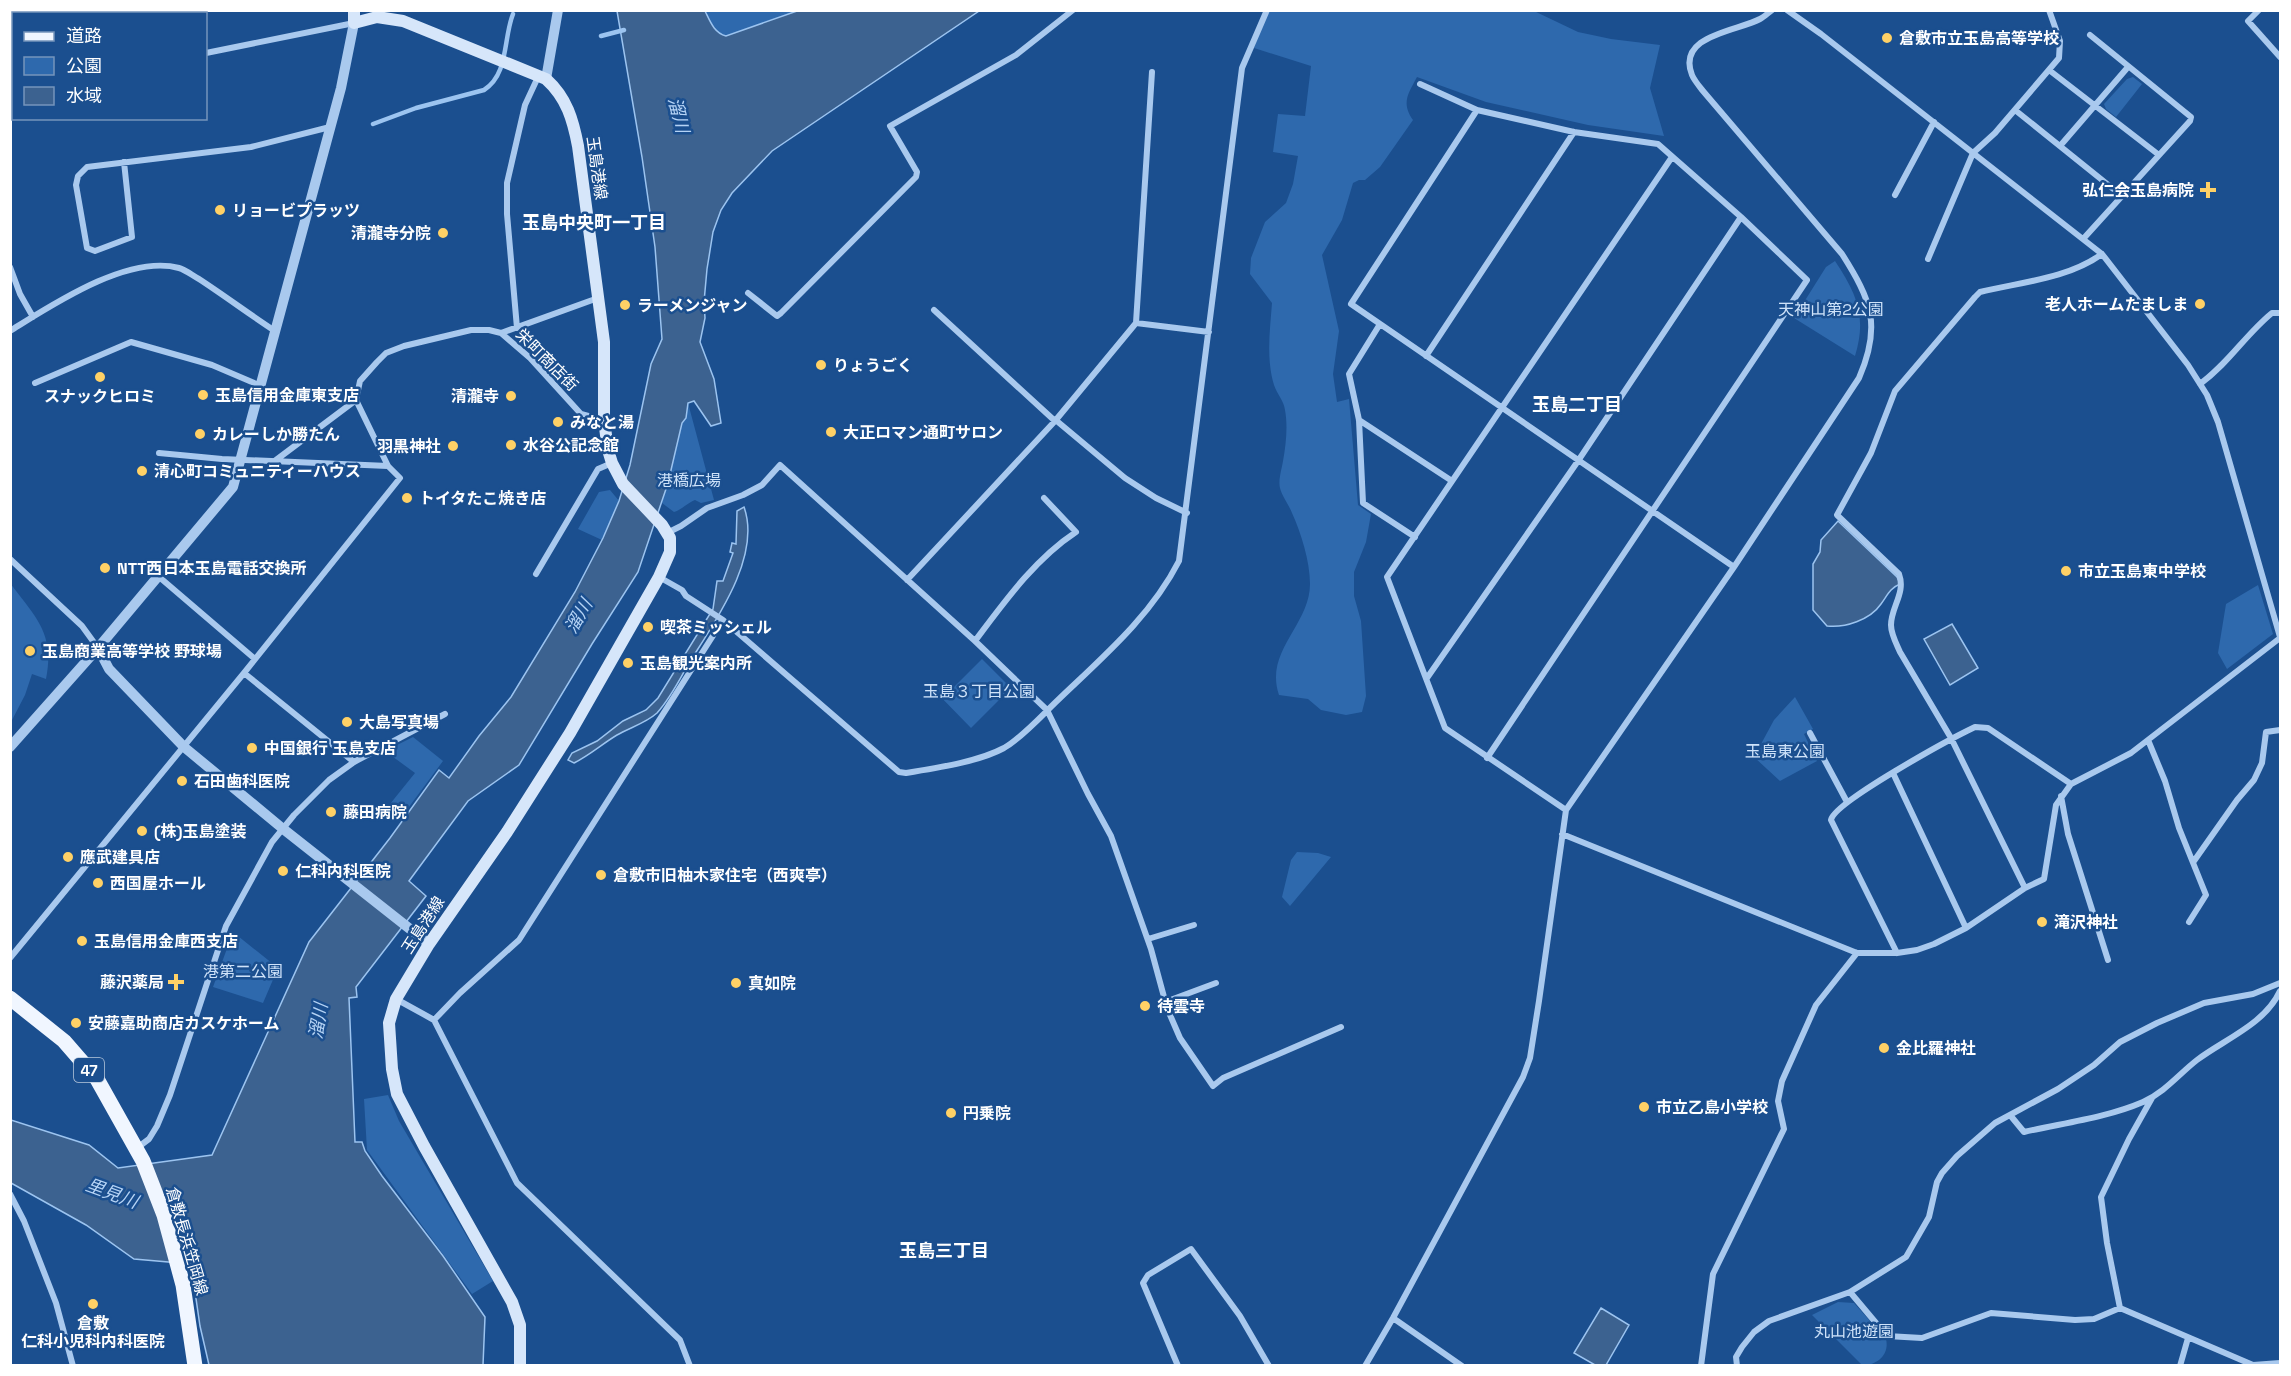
<svg xmlns="http://www.w3.org/2000/svg" width="2291" height="1376" font-family="'Space Grotesk','Noto Sans JP',sans-serif">
  <style>
    .green { fill: #2e69ad }
    .water { fill: #3c6290; stroke: #9cc4f0; stroke-width: 1.5 }
    .lines { fill: none; stroke-linecap: round; stroke-linejoin: round }
    .stream { stroke: #9cc4f0; stroke-width: 4.5 }
    .minor { stroke: #a9c9ee; stroke-width: 6 }
    .tertiary { stroke: #a9c9ee; stroke-width: 10 }
    .secondary { stroke: #d6e6fa; stroke-width: 12 }
    .primary { stroke: #f0f6ff; stroke-width: 15 }
    .poi-dot { fill: #ffd166; stroke: #1b4f8f; stroke-width: 2 }
    .labels { text-anchor: middle; dominant-baseline: central; stroke-width: 5; stroke-linejoin: round; paint-order: stroke }
    .shield { fill: #1b4f8f; stroke: #bbcadd; stroke-width: 1.5 }
    .shield-label { font-size: 15px; font-weight: bold; fill: #fff }
    .poi-label { font-size: 16px; font-weight: bold; fill: #fff; stroke: #1b4f8f; text-anchor: start }
    .street-label { font-size: 16px; fill: #fff; stroke: #1b4f8f }
    .park-label { font-size: 16px; fill: #cfe3fa; stroke: #1b4f8f }
    .water-label { font-size: 18px; font-style: italic; fill: #b5d3f5; stroke: #1b4f8f }
    .neighbourhood-label { font-size: 18px; font-weight: bold; fill: #fff; stroke: #1b4f8f }
  </style>
  <rect width="100%" height="100%" fill="#1b4f8f"/>
  <!-- green -->
  <path class="green" d="M705 11H797L726 36C714 33 710 21 705 11Z
    M1267 11H1534L1578 32 1611 39 1660 45 1650 88 1664 136 1588 125 1486 102 1417 77C1408 94 1401 103 1413 120L1380 167 1365 180H1359L1353 183 1342 220 1322 255 1339 331 1333 374 1337 402 1349 399 1358 505 1371 514 1366 542 1354 572V596L1361 621 1366 696 1362 712 1346 715 1321 710 1308 699 1279 695C1264 651 1310 625 1310 584 1310 561 1301 533 1292 513 1289 505 1282 496 1280 488 1278 480 1282 468 1283 461 1286 445 1288 426 1285 410 1284 401 1277 394 1274 385 1266 359 1270 330 1272 303L1250 274 1251 258 1265 222 1286 203 1293 184 1298 156 1273 152 1278 114 1305 116 1311 66 1254 48Z
    M2133 77 2142 84 2116 117 2106 109 2104 104 2127 79Z
    M1835 261C1857 294 1867 317 1855 356L1794 318 1826 267Z
    M688 403 714 500 701 503 695 500C687 503 683 509 674 512L662 503 682 423 686 418Z
    M610 490 620 502 602 540 578 529 599 492Z
    M10 583C36 618 55 633 46 679L32 674 25 695 11 722Z
    M2258 585 2273 634 2227 669 2218 653 2226 604Z
    M982 659 1011 688 971 728 932 688 937 683 948 693Z
    M1795 697 1813 729 1804 734 1817 761 1780 781 1754 757 1774 720Z
    M413 737 443 761 403 815 390 804 415 773 385 751Z
    M1297 852 1318 853 1331 857 1290 906 1282 897 1291 860Z
    M233 932 278 968 263 1003 213 987Z
    M388 1095 399 1121 493 1281 472 1294 367 1150 364 1099Z
    M1838 1302 1854 1303 1886 1339C1890 1355 1876 1366 1862 1365L1812 1315Z"/>
  <!-- water -->
  <path class="water" d="M617 11H705C710 21 714 33 726 36L797 11H979L772 151 732 193 721 210 713 232 707 269 704 302 705 318 700 342 714 379 721 423 711 426 694 401 688 403 686 418 682 423 668 483 638 572 592 644 519 765 468 801 409 881 426 896 356 987 357 997 349 998 355 1142H362L365 1151 382 1176 443 1256 485 1317 483 1365H209L200 1326 191 1264 134 1259 86 1225 11 1183V1120L89 1145 118 1168 212 1155 309 942 390 838 439 770 449 778 479 736 511 697 575 592 603 538 619 501 630 465 651 364 662 339 655 247 642 157Z
    M744 507C762 557 714 623 689 663 680 679 670 699 657 713 646 723 629 728 617 735 602 744 590 755 574 763L568 760 572 753 597 741 623 721 646 710 658 698 713 609 717 581H723L733 553 730 552 732 543 736 544 737 511Z
    M1838 521 1897 577 1900 584C1890 588 1887 596 1881 604 1870 620 1845 628 1827 626L1813 610V564L1820 552 1821 540Z
    M1952 624 1978 668 1950 685 1924 639Z
    M1601 1308 1629 1325 1606 1365H1595L1574 1353Z"/>
  <g class="lines">
    <!-- stream -->
    <path class="stream" d="M601 36 624 30
      M373 124 416 108 484 90C509 74 503 39 513 14"/>
    <!-- minor -->
    <path class="minor" d="M1787 10 1821 34 2102 254 2188 365 2207 395 2218 422 2280 637
      M2259 10 2248 21 2280 57
      M206 53 354 23
      M2049 70 2159 155
      M1420 84 1477 110 1574 132 1658 144 1741 217 1807 280 1487 758
      M10 92H14
      M1477 110 1351 304 1734 567
      M2015 110 2122 196
      M2060 146 2128 67
      M124 162 132 237 95 251 87 248 76 185 78 176 87 167 251 147 330 127
      M1895 195 1934 122
      M2084 238 2190 121 2191 117 2090 35
      M1928 259 1973 153 1995 133 2059 58 2060 41 2049 10
      M10 267 20 294 33 317
      M748 293 777 316 781 313 916 177 917 172 890 126 1016 55 1073 10
      M934 310 1055 421 1058 422 1125 478 1156 498 1187 513
      M1136 323 1209 332
      M1380 324 1349 374 1359 420 1363 503 1415 537
      M517 328 507 214V183L525 105 538 77
      M10 331C52 305 128 254 179 268 186 270 193 276 199 279 225 296 249 314 275 331
      M501 333 598 298
      M1426 356 1574 132
      M35 383 131 342 212 365 261 386
      M2200 384C2229 363 2245 335 2272 313H2280
      M1359 420 1452 481
      M159 453 222 459 388 466
      M276 460 356 400
      M667 533 681 526 707 508 743 495 762 485 780 465 975 641 1047 710 1088 794 1111 836 1151 949 1167 1008 1180 1038 1213 1086 1223 1078 1341 1027
      M10 559 82 626 98 648
      M536 574 598 469 612 463
      M158 576 255 659
      M659 577 682 590 686 596 723 620 899 772 906 773C936 768 978 762 1004 748 1023 737 1043 714 1059 699 1103 657 1151 616 1179 561L1242 68 1267 10
      M907 580 1055 421 1136 323 1152 72
      M975 641C1005 601 1035 559 1076 532L1044 498
      M244 673 354 762
      M1427 678 1578 461 1741 217
      M1810 733 1847 802
      M2148 740 2165 781 2179 828 2206 895 2189 922
      M1893 773 1966 928
      M2061 796 2068 834 2108 960
      M1566 810 1445 728 1387 577 1672 157
      M1562 834 1857 953H1897L1917 950 1934 944 1966 928 2025 888 2044 879 2056 805 2071 784 2131 753 2280 638
      M2194 861 2237 800 2254 780 2262 763 2266 732 2280 730
      M2025 888 1951 738 1900 652C1896 643 1891 634 1891 625 1891 607 1906 593 1899 574L1837 515 1871 453 1895 391 1975 297 1980 292C2021 282 2067 279 2102 254
      M1148 939 1194 925
      M1897 953 1831 820C1834 802 1952 738 1975 727L1988 728 2071 784
      M10 958 244 673 400 478 388 466 356 400 360 381 377 362 386 353 404 346 471 330H489L501 333 530 358 581 414 603 420
      M396 999 434 1020
      M1165 1002 1216 983
      M2010 1115 2024 1132C2063 1123 2106 1118 2143 1102 2165 1092 2179 1074 2197 1060 2225 1039 2265 1024 2280 991
      M137 1148 149 1139 157 1126 170 1095 226 926 272 842 294 815 329 780 354 762 445 714
      M10 1194 24 1221 56 1303 73 1366
      M1850 1292 1887 1336 1922 1338 1991 1313 2075 1320 2094 1319 2120 1308 2253 1365 2280 1363
      M2120 1308 2107 1243 2101 1197 2129 1139 2152 1098
      M1393 1318 1462 1366
      M690 1366 680 1340 517 1183 434 1020 460 993 519 940 723 620
      M1178 1366 1143 1283 1148 1275 1191 1249 1240 1316 1269 1366
      M1365 1366 1393 1318 1523 1077 1530 1058 1539 1001 1566 810 1734 567 1859 378C1882 325 1871 300 1842 254L1703 91C1699 86 1694 80 1692 75 1676 35 1738 31 1760 19 1764 17 1768 13 1772 10
      M1701 1366 1713 1274 1784 1129 1778 1101 1782 1081 1816 1005 1857 953
      M1737 1366 1736 1357 1742 1347 1754 1332 1769 1321 1850 1292 1906 1257 1929 1217 1937 1182 1942 1173 1957 1156 1995 1123 2058 1089 2094 1065 2120 1042 2157 1023 2204 1003 2253 994 2280 983
      M2180 1366 2188 1338"/>
    <!-- tertiary -->
    <path class="tertiary" d="M546 79 558 10
      M98 648 109 669 184 747 282 828 429 944
      M10 747 98 648 233 487 341 88 354 23"/>
    <!-- secondary -->
    <path class="secondary" d="M354 10V23L377 17 403 21 546 79C567 98 573 120 578 146L604 342V420L608 450 612 463 623 484 662 525 670 538V552L659 577 570 733 507 832 429 944 396 999 389 1023 392 1069 397 1094 424 1146 512 1302 520 1325V1366"/>
    <!-- primary -->
    <path class="primary" d="M10 998 64 1041 97 1079 143 1161 164 1215 183 1285 195 1366"/>
  </g>
  <!-- markers -->
  <g class="poi-dot">
    <circle cx="1887" cy="38" r="6"/>
    <path d="M2205 181h6v6h6v6h-6v6h-6v-6h-6v-6h6z"/>
    <circle cx="220" cy="210" r="6"/>
    <circle cx="443" cy="233" r="6"/>
    <circle cx="2200" cy="304" r="6"/>
    <circle cx="625" cy="305" r="6"/>
    <circle cx="821" cy="365" r="6"/>
    <circle cx="100" cy="377" r="6"/>
    <circle cx="203" cy="395" r="6"/>
    <circle cx="511" cy="396" r="6"/>
    <circle cx="558" cy="422" r="6"/>
    <circle cx="831" cy="432" r="6"/>
    <circle cx="200" cy="434" r="6"/>
    <circle cx="511" cy="445" r="6"/>
    <circle cx="453" cy="446" r="6"/>
    <circle cx="142" cy="471" r="6"/>
    <circle cx="407" cy="498" r="6"/>
    <circle cx="105" cy="568" r="6"/>
    <circle cx="2066" cy="571" r="6"/>
    <circle cx="648" cy="627" r="6"/>
    <circle cx="30" cy="651" r="6"/>
    <circle cx="628" cy="663" r="6"/>
    <circle cx="347" cy="722" r="6"/>
    <circle cx="252" cy="748" r="6"/>
    <circle cx="182" cy="781" r="6"/>
    <circle cx="331" cy="812" r="6"/>
    <circle cx="142" cy="831" r="6"/>
    <circle cx="68" cy="857" r="6"/>
    <circle cx="283" cy="871" r="6"/>
    <circle cx="601" cy="875" r="6"/>
    <circle cx="98" cy="883" r="6"/>
    <circle cx="2042" cy="922" r="6"/>
    <circle cx="82" cy="941" r="6"/>
    <path d="M173 973h6v6h6v6h-6v6h-6v-6h-6v-6h6z"/>
    <circle cx="736" cy="983" r="6"/>
    <circle cx="1145" cy="1006" r="6"/>
    <circle cx="76" cy="1023" r="6"/>
    <circle cx="1884" cy="1048" r="6"/>
    <circle cx="1644" cy="1107" r="6"/>
    <circle cx="951" cy="1113" r="6"/>
    <circle cx="93" cy="1304" r="6"/>
  </g>
  <g class="labels">
    <!-- shield labels -->
    <rect class="shield" x="74" y="1058" width="30" height="24" rx="4.5"/>
    <g class="shield-label">
      <text x="89" y="1070">47</text>
    </g>
    <!-- poi labels -->
    <g class="poi-label">
      <text x="1899" y="38">倉敷市立玉島高等学校</text>
      <text x="2194" y="190" text-anchor="end">弘仁会玉島病院</text>
      <text x="232" y="210">リョービプラッツ</text>
      <text x="431" y="233" text-anchor="end">清瀧寺分院</text>
      <text x="2188" y="304" text-anchor="end">老人ホームたましま</text>
      <text x="637" y="305">ラーメンジャン</text>
      <text x="833" y="365">りょうごく</text>
      <text x="215" y="395">玉島信用金庫東支店</text>
      <text x="100" y="396" text-anchor="middle">スナックヒロミ</text>
      <text x="499" y="396" text-anchor="end">清瀧寺</text>
      <text x="570" y="422">みなと湯</text>
      <text x="843" y="432">大正ロマン通町サロン</text>
      <text x="212" y="434">カレーしか勝たん</text>
      <text x="523" y="445">水谷公記念館</text>
      <text x="441" y="446" text-anchor="end">羽黒神社</text>
      <text x="154" y="471">清心町コミュニティーハウス</text>
      <text x="419" y="498">トイタたこ焼き店</text>
      <text x="117" y="568">NTT西日本玉島電話交換所</text>
      <text x="2078" y="571">市立玉島東中学校</text>
      <text x="660" y="627">喫茶ミッシェル</text>
      <text x="42" y="651">玉島商業高等学校 野球場</text>
      <text x="640" y="663">玉島観光案内所</text>
      <text x="359" y="722">大島写真場</text>
      <text x="264" y="748">中国銀行 玉島支店</text>
      <text x="194" y="781">石田歯科医院</text>
      <text x="343" y="812">藤田病院</text>
      <text x="154" y="831">(株)玉島塗装</text>
      <text x="80" y="857">應武建具店</text>
      <text x="295" y="871">仁科内科医院</text>
      <text x="613" y="875">倉敷市旧柚木家住宅（西爽亭）</text>
      <text x="110" y="883">西国屋ホール</text>
      <text x="2054" y="922">滝沢神社</text>
      <text x="94" y="941">玉島信用金庫西支店</text>
      <text x="164" y="982" text-anchor="end">藤沢薬局</text>
      <text x="748" y="983">真如院</text>
      <text x="1157" y="1006">待雲寺</text>
      <text x="88" y="1023">安藤嘉助商店カスケホーム</text>
      <text x="1896" y="1048">金比羅神社</text>
      <text x="1656" y="1107">市立乙島小学校</text>
      <text x="963" y="1113">円乗院</text>
      <text x="93" y="1323" text-anchor="middle">倉敷<tspan x="93" dy="18">仁科小児科内科医院</tspan></text>
    </g>
    <!-- street labels -->
    <g class="street-label">
      <text transform="translate(597 168) rotate(82)">玉島港線</text>
      <text transform="translate(547 360) rotate(45)">栄町商店街</text>
      <text transform="translate(423 925) rotate(-57)">玉島港線</text>
      <text transform="translate(187 1241) rotate(74)">倉敷長浜笠岡線</text>
    </g>
    <!-- park labels -->
    <g class="park-label">
      <text x="1831" y="309">天神山第2公園</text>
      <text x="689" y="480">港橋広場</text>
      <text x="979" y="691">玉島３丁目公園</text>
      <text x="1785" y="751">玉島東公園</text>
      <text x="243" y="971">港第二公園</text>
      <text x="1854" y="1331">丸山池遊園</text>
    </g>
    <!-- water labels -->
    <g class="water-label">
      <text transform="translate(679 115) rotate(76)">溜川</text>
      <text transform="translate(578 616) rotate(-60)">溜川</text>
      <text transform="translate(318 1021) rotate(-81)">溜川</text>
      <text transform="translate(112 1193) rotate(20)">里見川</text>
    </g>
    <!-- neighbourhood labels -->
    <g class="neighbourhood-label">
      <text x="594" y="222">玉島中央町一丁目</text>
      <text x="1577" y="404">玉島二丁目</text>
      <text x="944" y="1250">玉島三丁目</text>
    </g>
  </g>
  <!-- border -->
  <rect width="2291" height="1376" fill="none" stroke="#ffffff" stroke-width="24"/>
  <!-- legend -->
  <rect x="12" y="12" width="195" height="108" fill="#1b4f8f" stroke="#7695bc" stroke-width="1.5"/>
  <rect x="24" y="32" width="30" height="9" fill="#f0f6ff" stroke="#7695bc" stroke-width="1.5"/>
  <text x="66" y="42" font-size="18" fill="#ffffff">道路</text>
  <rect x="24" y="57" width="30" height="18" fill="#2e69ad" stroke="#7695bc" stroke-width="1.5"/>
  <text x="66" y="72" font-size="18" fill="#ffffff">公園</text>
  <rect x="24" y="87" width="30" height="18" fill="#3c6290" stroke="#7695bc" stroke-width="1.5"/>
  <text x="66" y="102" font-size="18" fill="#ffffff">水域</text>
</svg>
